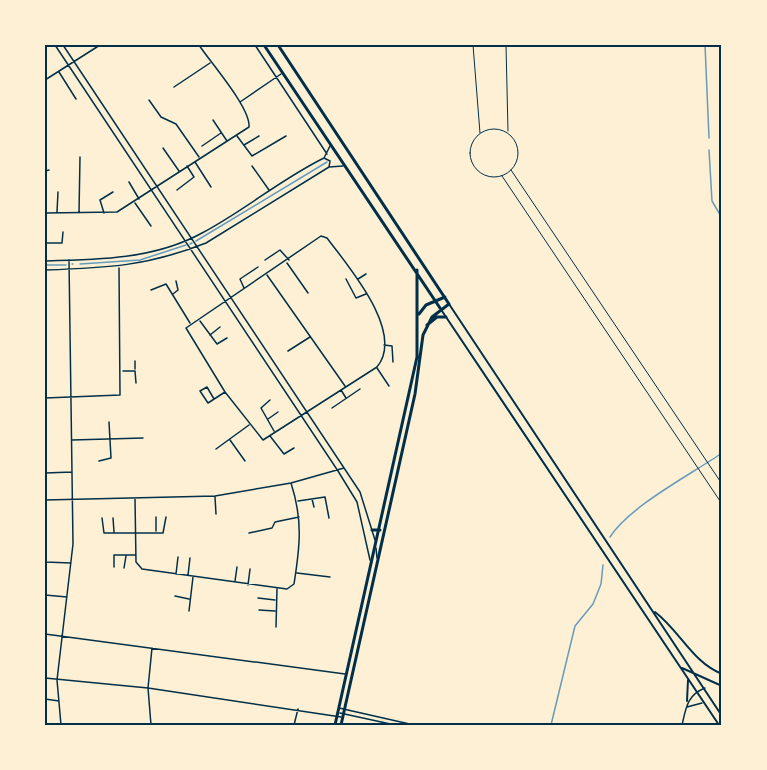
<svg xmlns="http://www.w3.org/2000/svg" width="767" height="770" font-family="Spectral,serif">
  <style>
    .lines { fill: none; stroke-linecap: round; stroke-linejoin: round }
    .stream { stroke: #669bbc; stroke-width: 1.5 }
    .service { stroke: #003049; stroke-width: 1 }
    .minor { stroke: #003049; stroke-width: 1.5 }
    .tertiary { stroke: #003049; stroke-width: 2 }
    .primary { stroke: #003049; stroke-width: 3 }
    .neatline { fill: none; stroke: #003049; stroke-width: 2 }
  </style>
  <rect width="100%" height="100%" fill="#fdf0d5"/>
  <g class="lines">
    <!-- stream -->
    <path class="stream" d="M705 45 709 138
      M709 150 712 201 722 218
      M196 241 327 162
      M190 244 192 243
      M72 264H73
      M80 264 140 260 186 245
      M45 265H66
      M610 537C630 506 690 475 722 453
      M551 725 575 626 593 604 601 584 603 565"/>
    <!-- service -->
    <path class="service" d="M473 45 480 133
      M506 45 508 131
      M470 153a24 24 0 1 1 48 0a24 24 0 1 1-48 0Z
      M511 170 722 484
      M502 176 722 504"/>
    <!-- minor -->
    <path class="minor" d="M55 45 338 471 357 502 370 560
      M63 45 360 492 375 540
      M255 45 327 154
      M59 72 76 99
      M45 80 100 45
      M174 87 210 63
      M149 100 161 117 176 124 199 157
      M240 102 281 74
      M213 120 227 141
      M237 136 252 156 286 136
      M244 145 259 136
      M202 146 221 133
      M163 148 179 171
      M324 158 330 161 329 167
      M195 162 211 187
      M252 166 269 190
      M45 171 49 170
      M129 182 139 199
      M177 190 194 177 187 166
      M135 203 151 226
      M57 212 58 192
      M45 213 117 212 249 127C251 108 210 62 199 45
      M79 213 80 157
      M104 213 100 200 113 192
      M321 236 327 238C347 265 406 332 377 367L263 440 225 392 186 328Z
      M45 243H62L63 232
      M265 260 280 250 289 260
      M45 261C98 260 155 259 202 233 244 211 281 179 324 158L330 146
      M287 263 308 293
      M45 270C107 268 148 266 206 243L329 167 343 166
      M267 275 345 386
      M346 279 356 298 366 294
      M358 279 366 274
      M244 288 240 279 258 267
      M151 290 166 284 190 323
      M173 294 178 290 176 281
      M200 321 217 344 227 338
      M210 335 220 327
      M384 345 392 346 393 362
      M288 351 310 337
      M377 368 389 386
      M135 369V361
      M123 371H135L136 383
      M341 390 346 398
      M45 398 120 395 119 268
      M214 399 207 387 200 391 208 403 225 392
      M270 400 261 408 274 431
      M332 408 360 389
      M268 419 278 412
      M270 436 284 454 294 448
      M72 440 143 438
      M230 440 245 461
      M216 449 249 425
      M99 461 111 458 109 422
      M45 473 72 472
      M215 497 216 514
      M135 498 136 562 142 569 287 589 294 584C300 546 303 520 291 483
      M312 499 314 507
      M45 500 215 496 291 483 344 468
      M298 501 325 497 329 518
      M156 517V531
      M102 518 104 533H163L166 517
      M113 518 114 532
      M249 533 272 528 275 522 299 517
      M45 545V562
      M376 548 377 558
      M45 562 71 563
      M114 567V555H135
      M124 568 126 556
      M297 573 330 577
      M176 574 178 557
      M188 575 190 558
      M235 581 237 567
      M248 585 250 569
      M45 595 67 597
      M175 596 189 599
      M258 598 275 600
      M259 610 275 611
      M189 611 193 577
      M276 627 277 589
      M45 634 345 674
      M45 678 148 688 341 717
      M45 699 59 701
      M687 707 702 703
      M339 708 414 725
      M340 713 395 725
      M61 725 57 680 73 544 69 260
      M151 725 148 688 152 648
      M294 725 298 709
      M682 725C686 708 687 695 705 688"/>
    <!-- tertiary -->
    <path class="tertiary" d="M449 304 722 716
      M442 311 719 725
      M655 612C680 631 692 662 722 674
      M682 668 722 686
      M687 701 688 680"/>
    <!-- primary -->
    <path class="primary" d="M264 45 440 308
      M278 45 449 304 432 317 423 335 415 394 341 725
      M419 314 426 305 445 297
      M427 325 437 317H446
      M372 530H380
      M335 725 417 357V270"/>
  </g>
  <!-- border -->
  <rect width="767" height="770" fill="none" stroke="#fdf0d5" stroke-width="93"/>
  <rect x="46" y="46" width="674" height="678" class="neatline"/>
</svg>
